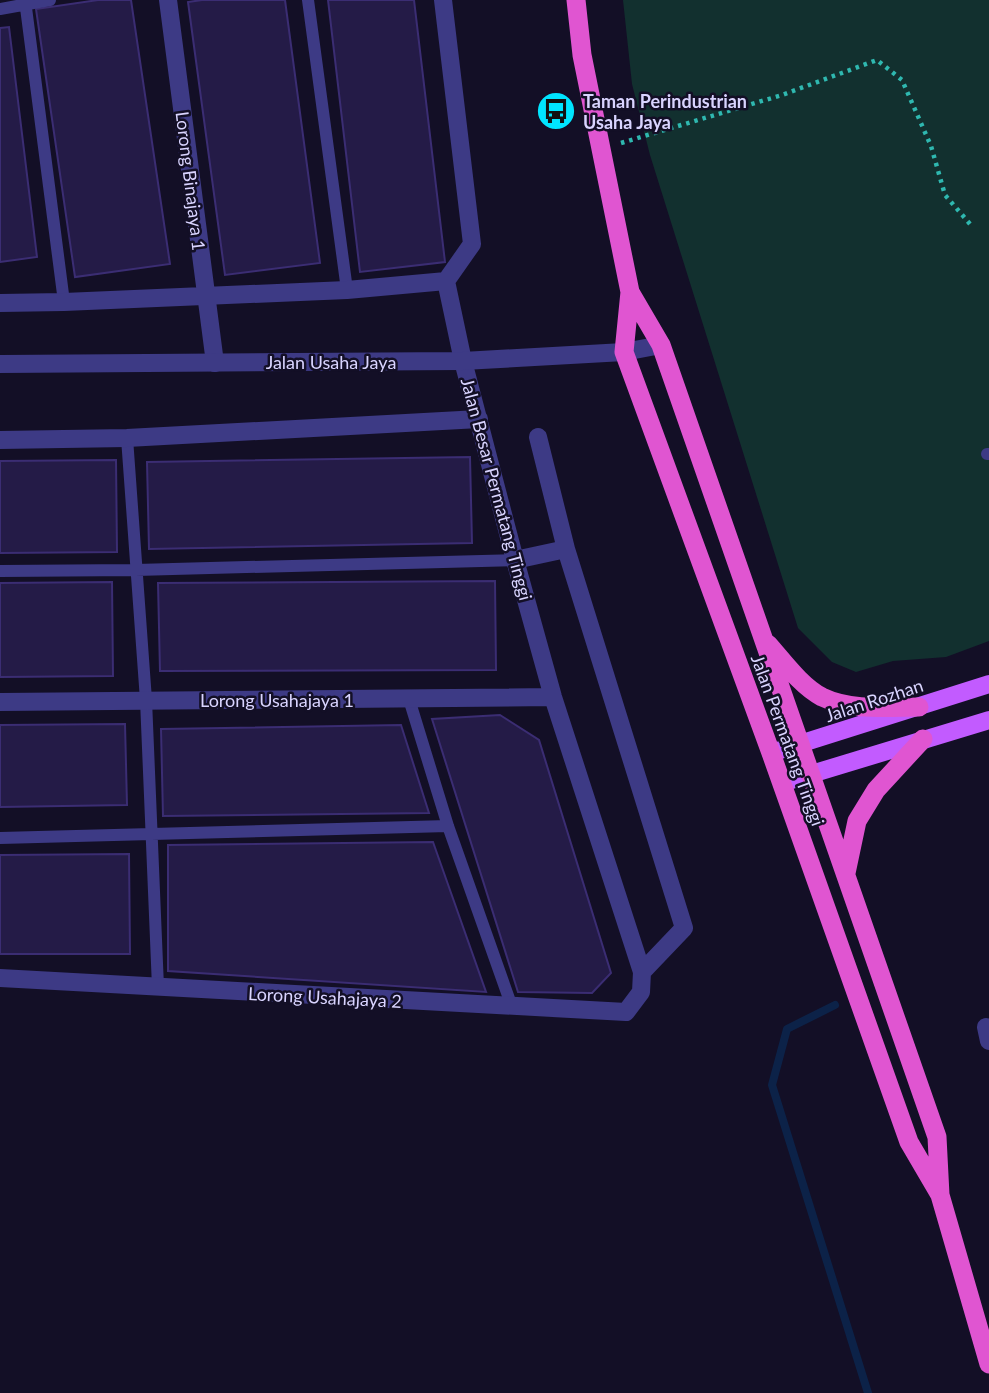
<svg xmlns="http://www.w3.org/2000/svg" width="989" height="1393" font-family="Lato,sans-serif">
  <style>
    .green { fill: #12302f }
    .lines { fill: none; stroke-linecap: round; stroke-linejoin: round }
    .stream { stroke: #0c2248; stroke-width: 8 }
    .building { fill: #241b47; stroke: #3b2d73; stroke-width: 2 }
    .path { stroke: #2fb8b0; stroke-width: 4.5; stroke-dasharray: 3.5 5; stroke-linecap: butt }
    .service { stroke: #3d3a85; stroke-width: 12 }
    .minor { stroke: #3d3a85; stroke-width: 18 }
    .tertiary { stroke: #3d3a85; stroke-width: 18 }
    .primary { stroke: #c25bff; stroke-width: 18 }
    .trunk { stroke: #e055d1; stroke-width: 19 }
    .labels { text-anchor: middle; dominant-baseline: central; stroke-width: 5; stroke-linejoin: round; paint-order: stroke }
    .poi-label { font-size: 18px; font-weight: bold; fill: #d9d4ff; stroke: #130f26; text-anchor: start }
    .street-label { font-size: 18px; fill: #d9d4ff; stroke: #130f26 }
  </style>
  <rect width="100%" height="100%" fill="#130f26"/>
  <!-- green -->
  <path class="green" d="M623 0H989V641L946 657 893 661 856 672 832 662 798 628 650 155 632 84Z"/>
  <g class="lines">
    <!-- stream -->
    <path class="stream" d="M835 1005 787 1029 772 1085 868 1393"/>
  </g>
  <!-- building -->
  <path class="building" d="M98 0H131L170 264 75 277 36 9Z
    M202 0H285L320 263 225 275 188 2Z
    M328 0H414L445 262 360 272Z
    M9 27 37 257 0 262V28Z
    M470 457 472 543 149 549 147 462Z
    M116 460 117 552 0 553V461Z
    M495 581 496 670 160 671 158 583Z
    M112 582 113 676 0 677V583Z
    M500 715 539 740 611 973 592 993 518 992 432 719Z
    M125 724 127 805 0 807V725Z
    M401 725 429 813 163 816 161 729Z
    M433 842 486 992 168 971V845Z
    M129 854 130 954H0V855Z"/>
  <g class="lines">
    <!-- path -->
    <path class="path" d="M621 143 782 95 877 60 902 80 931 146 945 195 970 224"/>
    <!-- service -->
    <path class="service" d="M25 0 64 302
      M308 0 347 290
      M0 9 50 0
      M127 438 146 700 158 987
      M987 454H989
      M0 571 136 570 515 560
      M409 699 448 826 512 1007
      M0 838 448 826"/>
    <!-- minor -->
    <path class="minor" d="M168 0 215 363
      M0 303 64 302 347 290 446 281
      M538 437 566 549 684 928 642 972
      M0 440 127 438 479 419
      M515 560 566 549
      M0 702 553 697
      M0 978 626 1012 641 992 642 972 553 697 515 560 463 361 446 281 472 244 443 0
      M986 1027 989 1041"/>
    <!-- tertiary -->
    <path class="tertiary" d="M0 364 463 361 624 352 661 345"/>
    <!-- primary -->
    <path class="primary" d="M771 753 989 684
      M782 783 989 720"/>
    <!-- trunk -->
    <path class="trunk" d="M576 0 582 55 630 292 624 352 771 753 909 1142 940 1195
      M630 292 661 345 937 1137 940 1195 989 1364
      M768 644C784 662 801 686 822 697 851 711 888 707 919 707
      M846 873 857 821 876 790 923 739"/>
  </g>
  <!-- icons -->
  <defs>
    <g id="bus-disc" transform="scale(2.0125)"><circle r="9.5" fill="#00e5ff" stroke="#130f26"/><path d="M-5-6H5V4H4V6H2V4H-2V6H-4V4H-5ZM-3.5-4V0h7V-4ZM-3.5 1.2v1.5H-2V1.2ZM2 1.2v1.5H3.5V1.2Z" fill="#111"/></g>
  </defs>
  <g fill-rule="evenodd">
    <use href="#bus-disc" x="556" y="111"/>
  </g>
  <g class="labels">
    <!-- poi labels -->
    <g class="poi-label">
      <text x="583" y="101">Taman Perindustrian<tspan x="583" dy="21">Usaha Jaya</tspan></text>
    </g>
    <!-- street labels -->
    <g class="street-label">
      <text transform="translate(191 181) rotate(83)">Lorong Binajaya 1</text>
      <text x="331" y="362">Jalan Usaha Jaya</text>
      <text transform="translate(497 489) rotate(75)">Jalan Besar Permatang Tinggi</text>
      <text x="277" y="700">Lorong Usahajaya 1</text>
      <text transform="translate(874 700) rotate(-18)">Jalan Rozhan</text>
      <text transform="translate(788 740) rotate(70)">Jalan Permatang Tinggi</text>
      <text transform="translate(325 997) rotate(3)">Lorong Usahajaya 2</text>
    </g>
  </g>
</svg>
